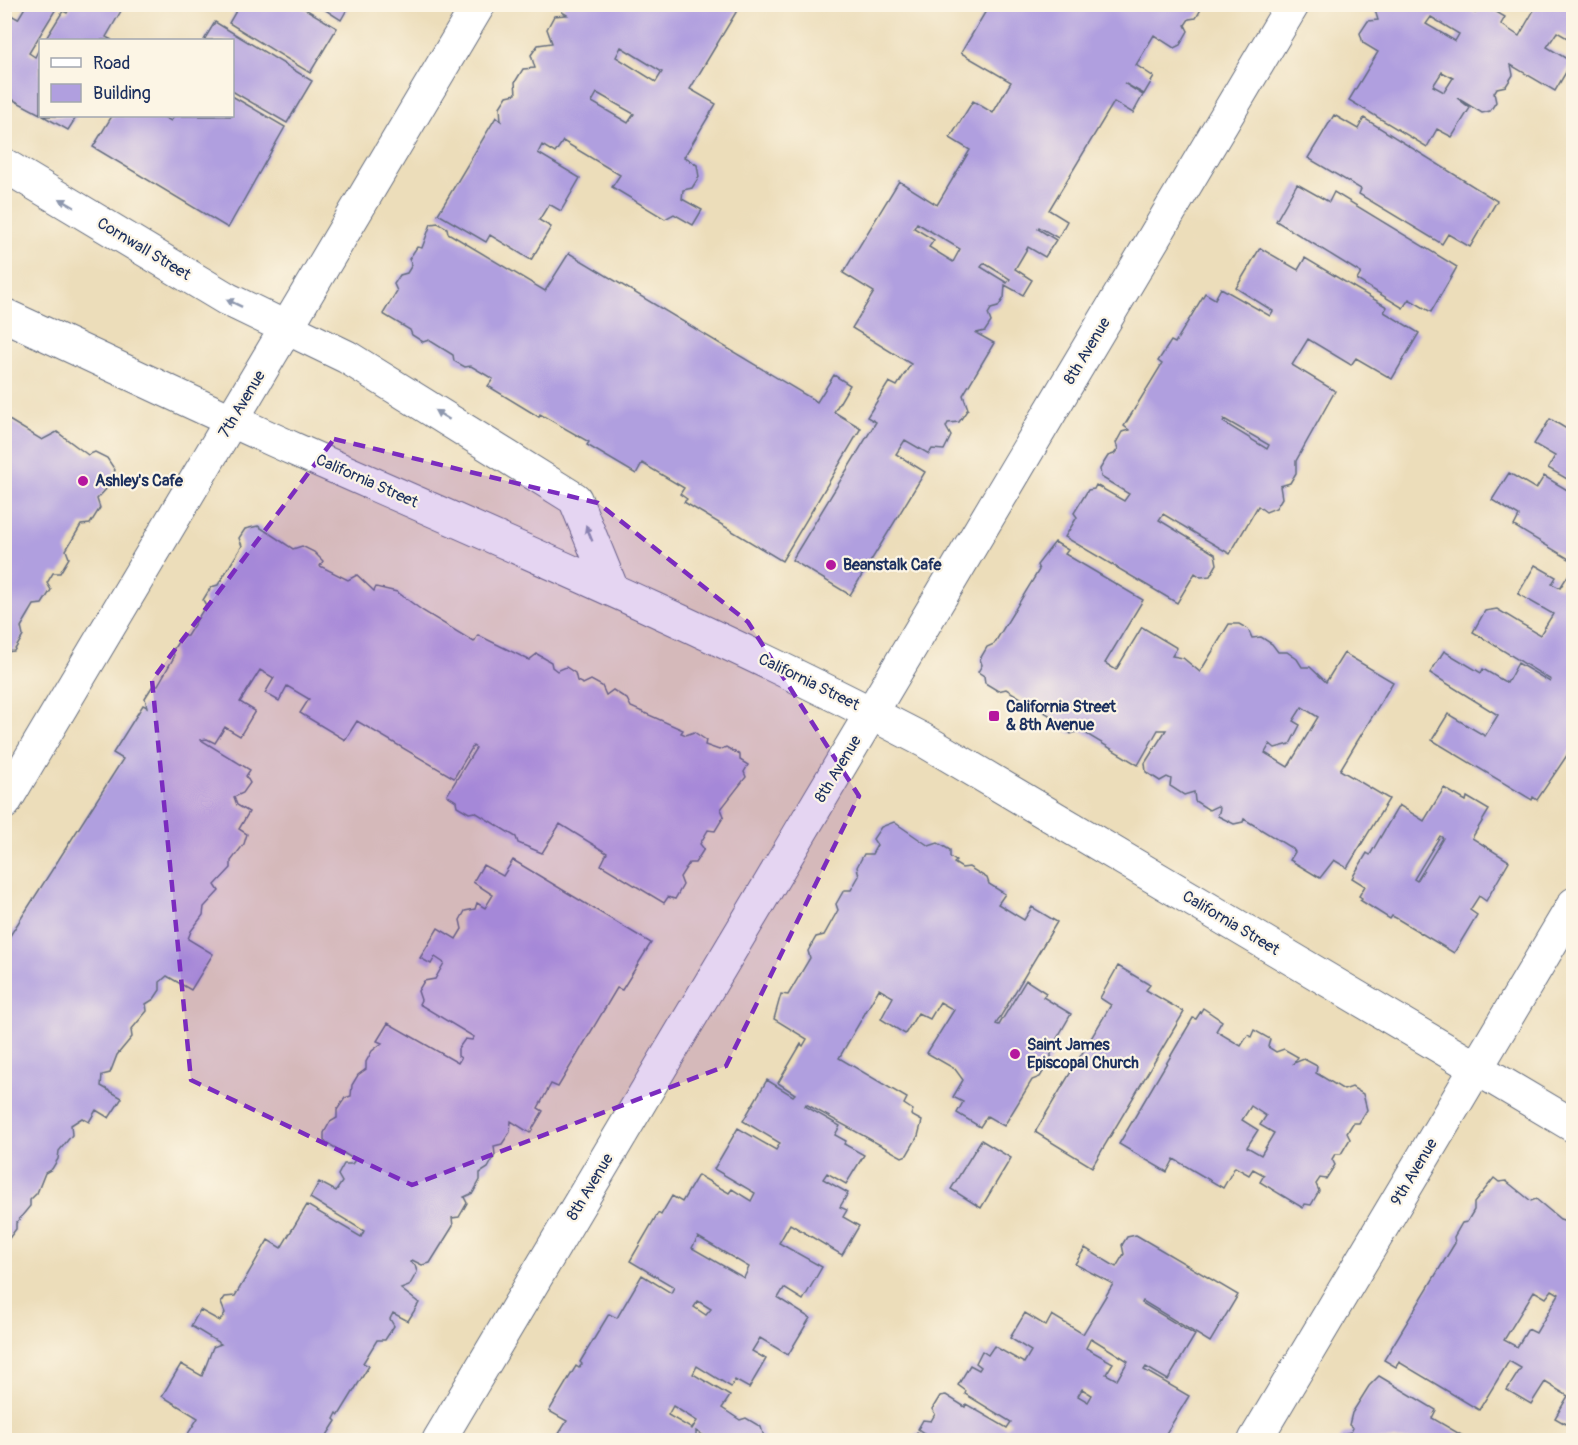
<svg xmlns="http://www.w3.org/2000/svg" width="1578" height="1445" font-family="Pangolin,sans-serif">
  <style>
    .building { fill: #b09fdf; fill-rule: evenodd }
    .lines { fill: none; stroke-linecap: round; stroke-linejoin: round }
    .street-casing { stroke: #646c7e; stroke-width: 35 }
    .secondary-casing { stroke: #646c7e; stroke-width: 35 }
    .street { stroke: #fff; stroke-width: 33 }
    .secondary { stroke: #fff; stroke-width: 33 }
    .oneway { fill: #8d97ae }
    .marked { fill: #7b2cbf; fill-opacity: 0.2; stroke: #7b2cbf; stroke-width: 4.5; stroke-dasharray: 12 8; stroke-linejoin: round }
    .poi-dot { fill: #b5179e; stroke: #fcf5e5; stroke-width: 2 }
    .labels { text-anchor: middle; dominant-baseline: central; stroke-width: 4.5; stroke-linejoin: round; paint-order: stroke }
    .street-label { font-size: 16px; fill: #1b2f5e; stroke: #fcf5e5 }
    .poi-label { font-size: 16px; font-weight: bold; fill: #1b2f5e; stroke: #fcf5e5; text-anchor: start }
  </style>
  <rect width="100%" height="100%" fill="#fcf5e5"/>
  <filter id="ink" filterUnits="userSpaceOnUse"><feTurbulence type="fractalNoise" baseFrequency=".0167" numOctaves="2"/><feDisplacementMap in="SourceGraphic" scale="12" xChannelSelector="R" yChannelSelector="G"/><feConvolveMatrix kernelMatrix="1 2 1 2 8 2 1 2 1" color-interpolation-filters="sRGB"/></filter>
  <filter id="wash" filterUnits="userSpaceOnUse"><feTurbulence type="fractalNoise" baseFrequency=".008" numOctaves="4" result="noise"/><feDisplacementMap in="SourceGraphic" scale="24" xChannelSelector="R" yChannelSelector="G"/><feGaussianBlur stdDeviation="1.35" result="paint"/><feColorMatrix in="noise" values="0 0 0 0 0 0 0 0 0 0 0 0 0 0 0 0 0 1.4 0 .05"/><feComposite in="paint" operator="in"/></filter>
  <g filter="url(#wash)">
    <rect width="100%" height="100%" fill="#ecddba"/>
    <g id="blocks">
      <!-- building -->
      <path class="building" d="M27 4H59L29 53 35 57 40 47V114L4 95V11L18 19Z
        M72 4H110L121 11 106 37 112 40H45L63 11 67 13Z
        M240 4H297L337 28 310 73 229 23Z
        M316 4H350L341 20Z
        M565 4H741L690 89 716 104 684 157 697 165 699 177 692 188 683 190 682 199 702 210 693 225 674 214 665 219 612 187 620 175 563 141 555 153 542 145 538 153 580 178 561 211 549 204 539 220 551 227 531 260 490 235 486 242 438 214 496 117 501 121 500 107 507 96 516 94 515 82 523 69 535 68 531 55 538 45 552 43 547 29 554 16 567 15 562 12ZM621 47 662 72 656 82 616 57ZM597 93 634 114 628 123 592 102Z
        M990 4H1103L1111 9 1113 4H1204L1196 18 1189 19 1185 25 1188 31 1180 45 1174 48 1154 35 1136 65 1154 77 1144 94 1124 83 1143 95 1133 113 1114 102 1049 210 1067 221 1058 238 1039 227 1038 229 1056 240 1045 257 1028 247 1015 269 1032 280 1023 295 1005 285 1004 298 998 307 991 309 988 314 991 322 985 331 976 333 994 343 963 395 968 409 959 422 948 423 946 427 951 436 944 450 932 449 929 454 905 440 896 454 925 472 850 595 792 560 876 422 867 417 889 382 897 386 911 364 852 328 874 292 843 273 899 181 937 205 970 150 950 138 973 101 993 113 1011 82 961 53ZM917 223 960 249 953 262 929 247 934 240 914 228ZM984 263 1010 279 1007 283 981 267Z
        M1378 4H1473L1470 9 1475 13 1488 7 1505 17 1501 24 1519 36 1534 10 1524 4H1574V42L1557 32 1547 47 1572 62 1555 91 1511 65 1513 75 1506 86 1497 88 1494 93 1496 102 1490 111 1482 113 1457 98 1470 108 1452 137 1437 129 1427 147 1349 100 1378 52 1363 43 1360 33 1368 21 1378 20 1375 10ZM1431 17 1459 34 1455 41 1426 24ZM1442 72 1453 78 1444 92 1433 86Z
        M215 22 312 81 287 123 232 91V40H204Z
        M232 96 285 127 228 228 93 147 112 116H162L171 121 174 116H232Z
        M1334 115 1358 129 1364 118 1497 201 1470 247 1448 234 1442 244 1359 194 1361 189 1308 158Z
        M43 116H77L68 130Z
        M1297 184 1329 202 1334 192 1457 267 1431 312 1409 299 1403 308 1357 280 1361 273 1276 221Z
        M438 223 447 228 448 233 545 291 569 253 817 402 834 375 850 385 834 412 861 428 782 561 684 502 687 499 680 494 684 488 642 463 636 474 587 445 589 442 540 414 539 417 488 386 493 379 471 366 465 367 454 361 453 355 429 340 423 342 412 335 410 330 383 314 397 291 394 284 400 275 407 273 412 265 409 259 417 247 422 248 431 224Z
        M1260 248 1298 270 1305 258 1387 307 1384 312 1419 333 1392 379 1356 358 1351 365 1308 339 1292 365 1335 391 1296 461V473L1290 483 1280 486 1282 498 1276 508 1266 512 1258 506 1230 554 1163 514 1159 520 1215 554 1217 564 1210 576 1201 577 1195 573 1177 603 1065 537 1077 517 1074 513 1088 490 1094 489 1096 485 1124 501 1129 494 1101 477 1100 469 1108 456 1114 454 1118 449 1116 443 1122 432 1129 430 1124 426 1162 364 1158 361 1171 341 1175 343 1205 293 1215 299 1221 288 1270 316 1273 311 1236 288ZM1224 419 1269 445 1267 449 1223 422Z
        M4 417 42 440 57 432 88 455 95 452 107 458 115 470 107 488 97 499 100 508 90 524 81 525 66 550 69 558 60 573H53L47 583 51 590 42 604 34 605 21 627 23 636 14 651 4 652Z
        M1550 419 1570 431 1574 425V483L1548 468 1555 456 1534 444Z
        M1509 473 1536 489 1544 476 1574 494V562L1514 526 1519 516 1492 500Z
        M258 526 293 549 302 546 314 552 323 561 320 566 348 580 357 575 374 591 376 587 397 592 423 611 474 642 478 635 529 660 537 654 551 662 552 667 557 671 566 667 575 673 577 681 583 684 591 680 602 686 606 695 613 690 627 699 631 707 683 730 681 733 686 735 694 732 706 740 705 745 719 750 726 747 740 755V760L748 765 744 772 746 777 721 809 724 816 715 831 708 830 700 844 704 849 695 863H689L680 877 683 885 675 899 668 897 664 903 601 865 607 853 560 824 542 853 518 843 516 837 475 812 469 813 457 806 456 801 447 795 476 748 473 746 454 778 357 721 345 740 300 713 309 699 287 686 279 701 265 693 274 678 260 670 240 702 255 711 240 736 225 727 215 743 207 739 201 740 250 770 246 776 250 783 243 793 234 797 237 805 249 812 239 829 247 834 244 844 231 861V868L215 885 219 891 204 907 203 915 191 931 188 939 213 954 191 990 167 976 160 982V990L154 999 146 1004 147 1011 131 1030 132 1037 117 1055 110 1073 102 1075 101 1086 122 1098 109 1118 96 1110 89 1122 82 1118 71 1125 72 1135 59 1151 58 1159 52 1169 45 1173 37 1193 30 1200V1206L16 1223V1229L4 1245V945L123 759 113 753 143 705 147 707 145 698 152 687 158 685 174 657 173 650 181 637 187 636 206 605 203 600 211 587 218 585 242 546 239 538 245 529Z
        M1055 542 1068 550 1065 554 1143 600 1105 663 1116 670 1142 627 1177 648 1172 656 1183 658 1200 672 1229 624H1239L1248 629 1252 638 1261 637 1272 644 1278 652H1287L1297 659 1302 667H1310L1326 682 1344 653 1393 682 1340 770 1389 799 1347 868 1334 860 1320 878 1290 860 1295 852 1293 849 1244 819 1243 822 1234 824 1218 816 1220 808 1217 806 1209 810 1195 801 1194 792 1184 795 1170 786 1171 779 1167 777 1160 781 1146 772 1145 763 1166 730H1158L1138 765 1080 730 1071 734 1057 725 1056 719 1006 689 998 691 985 683 984 676 978 672 982 665 980 659 987 647 994 644 1039 570 1037 565ZM1302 707 1318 717 1288 767 1265 753 1270 744 1275 748 1290 744 1300 725 1293 721Z
        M1535 565 1556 577 1552 584 1560 588 1574 566V745L1537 800 1533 797 1532 800 1432 740 1448 714 1485 736 1498 715 1430 673 1444 651 1481 673 1483 669 1507 683 1518 663 1550 682 1551 680 1473 632 1485 611 1497 609 1540 635 1553 614 1518 594Z
        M1444 788 1466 801 1467 797 1489 810 1472 838 1509 861 1486 901 1479 896 1470 910 1477 915 1454 953 1396 918 1392 916 1390 919 1360 900 1362 898 1359 896 1365 886 1352 878 1367 853 1370 855 1399 805 1424 821ZM1440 836 1443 838 1417 881 1414 879Z
        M894 822 929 846 938 843 950 850V857L956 861 954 863 962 868 969 867 987 878 989 884 1005 894 998 904 1024 920 1032 907 1057 922 996 1024 999 1025 1026 980 1046 993 1043 997 1071 1014 1051 1049V1059L1040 1077 1032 1080 1004 1126 987 1116 980 1127 957 1113 963 1102 953 1097 963 1080 955 1069 927 1053 954 1010 940 1002 930 1019 918 1013 905 1034 881 1019 893 997 879 989 839 1058 907 1098 904 1104 913 1110 911 1115 922 1121 918 1136 907 1155 902 1157 806 1104 805 1106 840 1126 835 1135 846 1141 844 1144 864 1155 846 1184 827 1173 823 1179 848 1193 840 1207 847 1210 843 1217 859 1226 842 1255 790 1224 779 1243 822 1267 803 1300 784 1288 778 1298 810 1318 788 1355 760 1338 752 1351 766 1359 749 1388 735 1380 731 1387 697 1366 693 1374 730 1396 722 1408 740 1420 746 1418 761 1427 765 1440H711L696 1431V1440H555L567 1421 549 1411 576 1366 579 1368 582 1364 580 1362 609 1314 617 1318 642 1275 671 1293 674 1287 630 1261 658 1213 661 1215 672 1196 682 1202 698 1175 729 1193 732 1189 751 1201 755 1193 714 1169 738 1128 776 1150 780 1143 743 1121 767 1080 793 1096 795 1094 778 1083 801 1044 803 1046 807 1039 774 1019 781 994 788 995 810 958 808 951 816 937 824 935 838 910 836 904 844 890H851L859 876 857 867 864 854H872L877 845 873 839 881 827ZM698 1237 749 1267 744 1278 692 1248ZM698 1301 711 1309 706 1315 694 1307ZM673 1406 697 1421 692 1429 668 1415Z
        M513 860 651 943 622 990 617 988 558 1087 551 1084 538 1108 543 1111 530 1133 511 1121 510 1132 502 1144 494 1146 495 1155 488 1168 480 1173V1180L473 1193 464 1197 467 1203 459 1217 452 1218 453 1226 430 1263 422 1265 412 1260 410 1262 415 1265 417 1272 409 1286 401 1289 419 1303 408 1321 393 1313 390 1319 394 1326 385 1340H377L363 1363 369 1366 339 1415 337 1413 334 1419 336 1421 324 1440H184L198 1418 162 1396 181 1364 202 1376 213 1347 221 1344 191 1326 200 1310 220 1321 225 1313 221 1303 225 1297 235 1296 268 1240 281 1248 307 1205 361 1237 364 1231 310 1198 319 1182 336 1191 342 1182 338 1175 344 1164H352L355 1160 324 1141V1133L330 1122 337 1118V1110L345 1098 351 1096 352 1085 358 1075 366 1069V1062L372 1051 382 1043 377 1041 388 1023 458 1063 461 1058 458 1056V1049L465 1039 472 1040 474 1037 419 1004 421 1000 418 991 424 981 435 979 444 963 435 957 431 964 420 958 438 928 456 939 462 929 460 920 465 911 475 909 477 903 485 908 493 895 473 882 483 865 503 876Z
        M1118 966 1150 985 1146 990 1184 1012 1092 1167 1035 1132 1111 1005 1100 998Z
        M1203 1008 1222 1021 1216 1031 1241 1046 1248 1035 1251 1037 1254 1030 1270 1039 1268 1047 1276 1052 1284 1049 1298 1057 1294 1063 1304 1059 1317 1066 1316 1073 1344 1090 1352 1087 1363 1094 1367 1110 1359 1123H1353L1347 1133 1350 1139 1341 1154H1335L1332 1159 1335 1165 1326 1179 1320 1178 1316 1184 1319 1191 1311 1205 1305 1204 1303 1208 1260 1182 1264 1175 1253 1169 1249 1175 1235 1167 1223 1188 1174 1159 1167 1172 1119 1144 1193 1018 1196 1019ZM1251 1106 1266 1116 1260 1125 1274 1133 1261 1155 1247 1147 1258 1130 1242 1120Z
        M981 1140 1011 1158 981 1208 951 1189Z
        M1494 1178 1499 1182 1506 1181 1531 1201 1536 1199 1560 1219 1574 1223V1429L1555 1418 1568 1396 1545 1382 1531 1404 1507 1390 1521 1368 1509 1361 1479 1410 1399 1362 1396 1367 1384 1360 1455 1243 1454 1237 1462 1223 1467 1222 1474 1210V1203ZM1552 1290 1559 1294 1536 1333 1528 1329 1517 1347 1504 1340 1534 1291 1546 1298Z
        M1136 1235 1238 1295 1210 1342 1143 1301 1142 1303 1195 1335 1168 1380 1146 1367 1144 1370 1189 1396 1162 1440 1147 1438 1145 1440H912L917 1432 922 1435 924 1433 918 1429 923 1420 931 1421 935 1414 932 1409 940 1396 946 1395 965 1407 966 1404 1007 1428 1011 1422 965 1394 966 1391 958 1385 970 1365 979 1370 981 1367 976 1363 982 1351 988 1355 994 1346 1024 1363 1031 1351 1010 1338 1025 1313 1046 1326 1052 1315 1083 1334 1113 1284 1075 1264 1085 1248 1116 1267 1124 1254 1122 1245 1127 1237ZM1091 1338 1128 1361 1117 1380 1106 1374 1113 1363 1086 1348ZM1082 1389 1092 1395 1088 1402 1078 1396Z
        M1379 1376 1436 1410 1432 1418 1470 1440H1339L1343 1434 1351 1432 1353 1428 1349 1425 1352 1413 1369 1386Z"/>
    </g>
  </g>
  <g filter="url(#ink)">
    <use href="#blocks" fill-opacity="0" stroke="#646c7e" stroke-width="1.5"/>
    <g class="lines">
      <!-- street casing -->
      <g class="street-casing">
        <path id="street" d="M4 165 227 299 287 328
          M4 803 479 4
          M439 1440 1293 4
          M1255 1440 1574 904"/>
      </g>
      <!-- secondary casing -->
      <g class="secondary-casing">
        <path id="secondary" d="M4 315C102 360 198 406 296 450 507 543 720 634 925 741L1574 1126
          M287 328 347 357 575 499 611 587"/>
      </g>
      <!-- street -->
      <use href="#street" class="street"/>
      <!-- secondary -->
      <use href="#secondary" class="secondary"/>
    </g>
    <!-- one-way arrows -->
    <defs><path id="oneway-solid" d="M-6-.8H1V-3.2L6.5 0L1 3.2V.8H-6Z" transform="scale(1.5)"/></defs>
    <g class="oneway">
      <use href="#oneway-solid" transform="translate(67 203) rotate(-149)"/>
      <use href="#oneway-solid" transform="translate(234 303) rotate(-154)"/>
      <use href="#oneway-solid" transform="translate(442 415) rotate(-148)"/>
      <use href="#oneway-solid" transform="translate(589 533) rotate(-112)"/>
    </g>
  </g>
  <!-- marked area -->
  <path class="marked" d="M334 439 598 503 748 622 859 796 726 1066 412 1185 191 1080 152 680Z"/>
  <!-- markers -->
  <g class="poi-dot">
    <circle cx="83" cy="481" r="6"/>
    <circle cx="831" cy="565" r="6"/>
    <rect x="988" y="710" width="12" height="12" rx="3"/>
    <circle cx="1015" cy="1054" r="6"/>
  </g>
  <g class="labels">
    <!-- street labels -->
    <g class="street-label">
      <text transform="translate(144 249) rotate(31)">Cornwall Street</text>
      <text transform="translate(1087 351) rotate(-59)">8th Avenue</text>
      <text transform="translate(242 404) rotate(-59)">7th Avenue</text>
      <text transform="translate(367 481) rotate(24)">California Street</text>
      <text transform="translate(809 682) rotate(26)">California Street</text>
      <text transform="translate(838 769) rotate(-59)">8th Avenue</text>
      <text transform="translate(1231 923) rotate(31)">California Street</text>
      <text transform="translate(1414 1172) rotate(-59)">9th Avenue</text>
      <text transform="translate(590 1187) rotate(-59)">8th Avenue</text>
    </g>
    <!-- poi labels -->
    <g class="poi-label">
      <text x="95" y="481">Ashley's Cafe</text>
      <text x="843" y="565">Beanstalk Cafe</text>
      <text x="1006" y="707">California Street<tspan x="1006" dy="18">&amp; 8th Avenue</tspan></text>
      <text x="1027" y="1045">Saint James<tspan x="1027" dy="18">Episcopal Church</tspan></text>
    </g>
  </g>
  <!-- margin -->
  <rect width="1578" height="1445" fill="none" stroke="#fcf5e5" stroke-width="24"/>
  <!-- legend -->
  <rect x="39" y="39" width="195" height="78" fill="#fcf5e5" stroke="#a2a6af" stroke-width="1.5"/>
  <rect x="51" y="58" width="30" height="9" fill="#ffffff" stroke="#a2a6af" stroke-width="1.5"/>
  <text x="93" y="69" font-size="18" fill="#1b2f5e">Road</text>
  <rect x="51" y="84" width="30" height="18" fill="#b09fdf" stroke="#a2a6af" stroke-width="1.5"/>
  <text x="93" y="99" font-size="18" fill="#1b2f5e">Building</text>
</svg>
